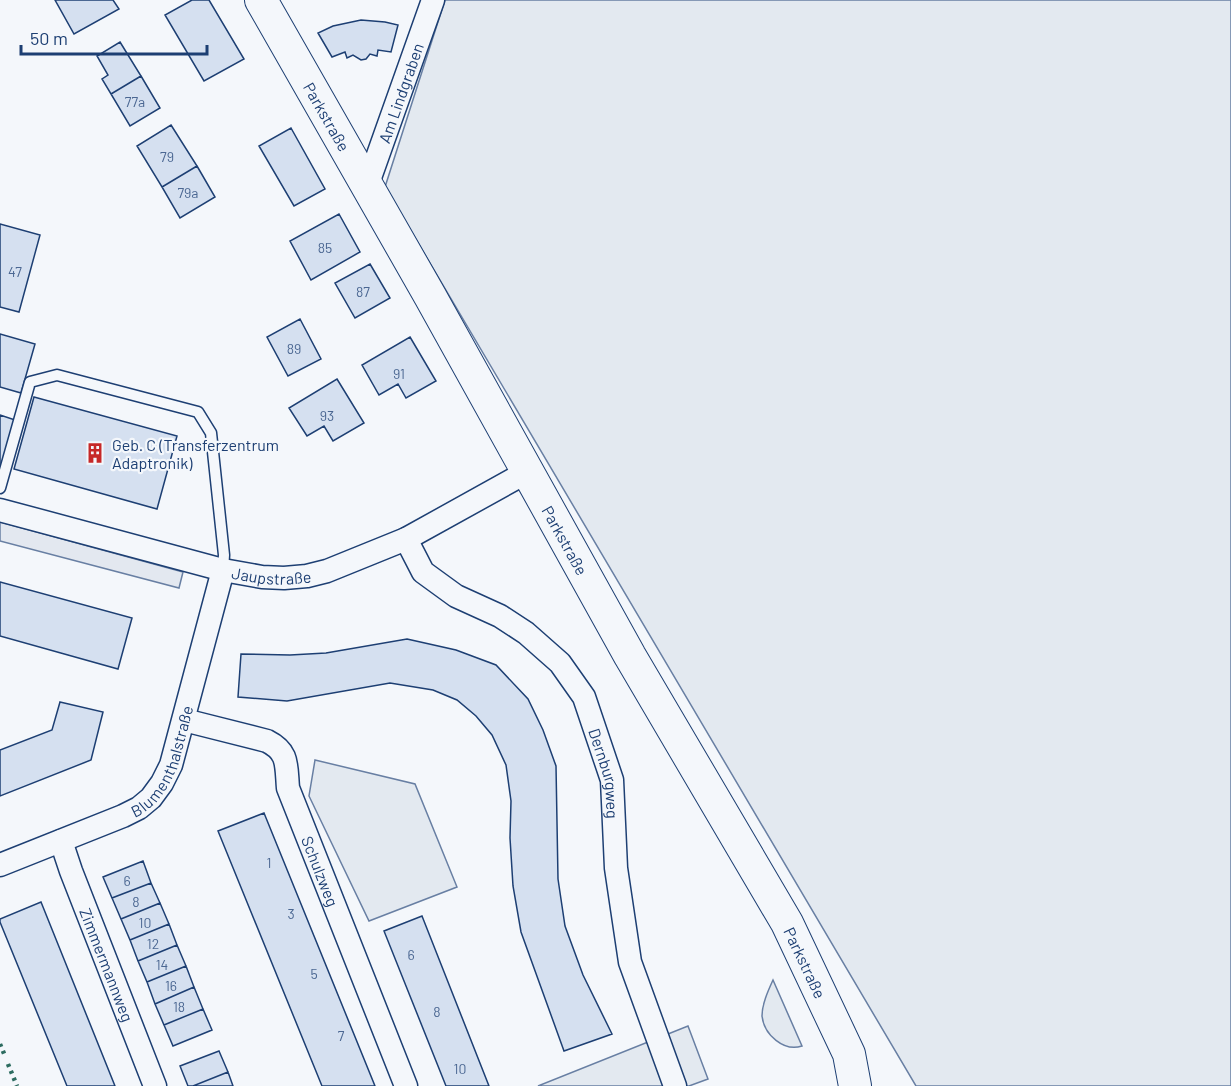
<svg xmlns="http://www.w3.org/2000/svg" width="1231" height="1086" font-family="Barlow,sans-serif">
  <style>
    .green { fill: #e3e9f0; stroke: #687fa3; stroke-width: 1.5 }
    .parking { fill: #e3e8f0; stroke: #687fa3; stroke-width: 1.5 }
    .building { fill: #d5e0f0; stroke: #1d3f73; stroke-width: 1.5 }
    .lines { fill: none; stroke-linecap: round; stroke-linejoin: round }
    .lane-casing { stroke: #1d3f73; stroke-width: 13 }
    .street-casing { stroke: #1d3f73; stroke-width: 25 }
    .secondary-casing { stroke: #1d3f73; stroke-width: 34 }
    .lane { stroke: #f4f7fb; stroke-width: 10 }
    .street { stroke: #f4f7fb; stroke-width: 22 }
    .secondary { stroke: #f4f7fb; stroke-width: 32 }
    .hedge { stroke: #2c6c60; stroke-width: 4.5; stroke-dasharray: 3 4.5; stroke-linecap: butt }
    .labels { text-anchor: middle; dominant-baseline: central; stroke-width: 4.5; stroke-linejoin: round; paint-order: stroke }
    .number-label { font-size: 14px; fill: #4b6792 }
    .street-label { font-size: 16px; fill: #1d3f73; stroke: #f4f7fb }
    .poi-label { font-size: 16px; fill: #1d3f73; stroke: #f4f7fb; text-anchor: start }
  </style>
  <rect width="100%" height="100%" fill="#f4f7fb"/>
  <!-- green -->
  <path class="green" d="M445 0H1231V1086H916L385 187Z
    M315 760 415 784 457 887 369 921 309 796Z
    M773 980 802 1046C784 1052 764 1035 762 1016 762 1004 768 991 773 980Z
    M688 1026 708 1079 689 1086H538Z"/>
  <!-- parking -->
  <path class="parking" d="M0 522 183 572 179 588 0 541Z"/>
  <!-- building -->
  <path class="building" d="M55 0H113L119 9 74 34Z
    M192 0H209L244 59 204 81 165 15Z
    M361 20 385 22 398 25 391 52 378 50 377 56 370 54 366 59 361 60 353 55 347 58 345 52 332 57 318 33 333 26Z
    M120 42 141 76 111 94 102 79 108 75 97 56Z
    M141 76 160 108 130 126 111 94Z
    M171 125 197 166 162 187 137 146Z
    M291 128 325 189 294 206 259 146Z
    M197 166 215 197 180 218 162 187Z
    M339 214 360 252 311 280 290 241Z
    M0 224 40 235 19 312 0 307Z
    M0 224 40 235 19 312 0 307Z
    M370 264 390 298 355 318 335 283Z
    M300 319 321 359 288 376 267 337Z
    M0 334 35 344 21 393 0 387Z
    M410 337 436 381 406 398 398 384 379 395 362 365Z
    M337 379 364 423 333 441 324 426 307 436 289 408Z
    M34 397 177 436 157 509 14 469Z
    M0 415 18 421 4 469 0 468Z
    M0 582 132 618 118 669 0 636Z
    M407 639 456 650 496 665 528 699 543 730 556 766 558 879 565 926 583 975 612 1034 564 1051 521 932 513 886 510 838 511 801 506 765 492 735 476 716 457 700 433 690 390 683 287 701 238 697 241 654 290 655 326 653Z
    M60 702 103 712 91 760 0 796V750L52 730Z
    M264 813 375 1086H322L218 831Z
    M143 861 151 883 112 898 103 877Z
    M151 883 160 903 121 919 112 898Z
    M41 902 115 1086H67L0 922V919Z
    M160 903 169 924 130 940 121 919Z
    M422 916 435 949 489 1086H446L384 931Z
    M169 924 177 945 138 961 130 940Z
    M177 945 186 966 147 982 138 961Z
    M186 966 194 987 155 1004 147 982Z
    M194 987 203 1009 164 1025 155 1004Z
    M203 1009 212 1030 173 1046 164 1025Z
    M219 1051 228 1072 193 1086H188L180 1066Z
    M228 1072 233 1086H193Z"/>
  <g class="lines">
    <!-- lane casing -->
    <g class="lane-casing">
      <path id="lane" d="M0 488 30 382 57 375 198 412 211 433 224 555 223 570"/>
    </g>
    <!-- street casing -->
    <g class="street-casing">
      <g id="street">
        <path id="s1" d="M367 186 433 0"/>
        <path id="s2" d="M0 510 223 570 262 577 284 578 307 576 327 571 406 539 527 472"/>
        <path id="s3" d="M406 539 423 572 456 596 500 616 526 633 560 663 584 697 612 780 616 868 630 962 675 1086"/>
        <path id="s4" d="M184 720 267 741C289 752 286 765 288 788L406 1086"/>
        <path id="s5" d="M61 841 71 871 155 1086"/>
        <path id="s6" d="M0 865 123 816 139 808 151 798 162 783 171 765 223 570"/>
      </g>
    </g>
    <!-- secondary casing -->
    <g class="secondary-casing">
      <g id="secondary">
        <path id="s7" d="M261 0 430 296 630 656 787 923 849 1054 855 1086"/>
      </g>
    </g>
    <!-- lane -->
    <use href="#lane" class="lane"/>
    <!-- street -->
    <use href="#street" class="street"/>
    <!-- secondary -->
    <use href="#secondary" class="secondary"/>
    <!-- hedge -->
    <path class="hedge" d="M0 1044 5 1056
      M8 1064 17 1086"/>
  </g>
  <!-- icons -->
  <defs>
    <g id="building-bare" transform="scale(1.62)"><path d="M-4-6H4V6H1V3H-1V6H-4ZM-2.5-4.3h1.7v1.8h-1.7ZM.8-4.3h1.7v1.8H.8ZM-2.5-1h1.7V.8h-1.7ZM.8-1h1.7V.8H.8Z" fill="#c62828" stroke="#f4f7fb" stroke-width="2.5" paint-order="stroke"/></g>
  </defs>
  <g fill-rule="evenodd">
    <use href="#building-bare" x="95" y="453"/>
  </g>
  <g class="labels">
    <!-- number labels -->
    <g class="number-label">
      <text x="135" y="101">77a</text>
      <text x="167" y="156">79</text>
      <text x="188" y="192">79a</text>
      <text x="325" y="247">85</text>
      <text x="15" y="271">47</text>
      <text x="363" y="291">87</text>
      <text x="294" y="348">89</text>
      <text x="399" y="373">91</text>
      <text x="327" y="415">93</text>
      <text x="269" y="862">1</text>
      <text x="127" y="880">6</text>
      <text x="136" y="901">8</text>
      <text x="291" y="913">3</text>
      <text x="145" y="922">10</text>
      <text x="153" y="943">12</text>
      <text x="411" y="954">6</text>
      <text x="162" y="964">14</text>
      <text x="314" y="973">5</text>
      <text x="171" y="985">16</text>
      <text x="179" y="1006">18</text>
      <text x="437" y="1011">8</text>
      <text x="341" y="1035">7</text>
      <text x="460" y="1068">10</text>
    </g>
    <!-- street labels -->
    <g class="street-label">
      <text stroke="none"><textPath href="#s1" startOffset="99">Am Lindgraben</textPath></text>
      <text stroke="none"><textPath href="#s7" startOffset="134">Parkstraße</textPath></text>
      <text stroke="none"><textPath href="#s7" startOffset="620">Parkstraße</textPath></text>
      <text stroke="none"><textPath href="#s2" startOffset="280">Jaupstraße</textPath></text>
      <text stroke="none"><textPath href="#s6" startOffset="204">Blumenthalstraße</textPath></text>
      <text stroke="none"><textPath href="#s3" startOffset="324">Dernburgweg</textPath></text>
      <text stroke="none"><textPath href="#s4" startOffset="230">Schulzweg</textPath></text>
      <text stroke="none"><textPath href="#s7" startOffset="1106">Parkstraße</textPath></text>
      <text stroke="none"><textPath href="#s5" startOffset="132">Zimmermannweg</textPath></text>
    </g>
    <!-- poi labels -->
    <g class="poi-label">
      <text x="112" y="444">Geb. C (Transferzentrum<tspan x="112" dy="18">Adaptronik)</tspan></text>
    </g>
  </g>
  <!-- scale -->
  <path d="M21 45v9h186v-9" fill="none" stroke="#1d3f73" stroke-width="3"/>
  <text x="30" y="45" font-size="18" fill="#1d3f73" stroke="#f4f7fb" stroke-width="4.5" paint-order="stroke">50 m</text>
</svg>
